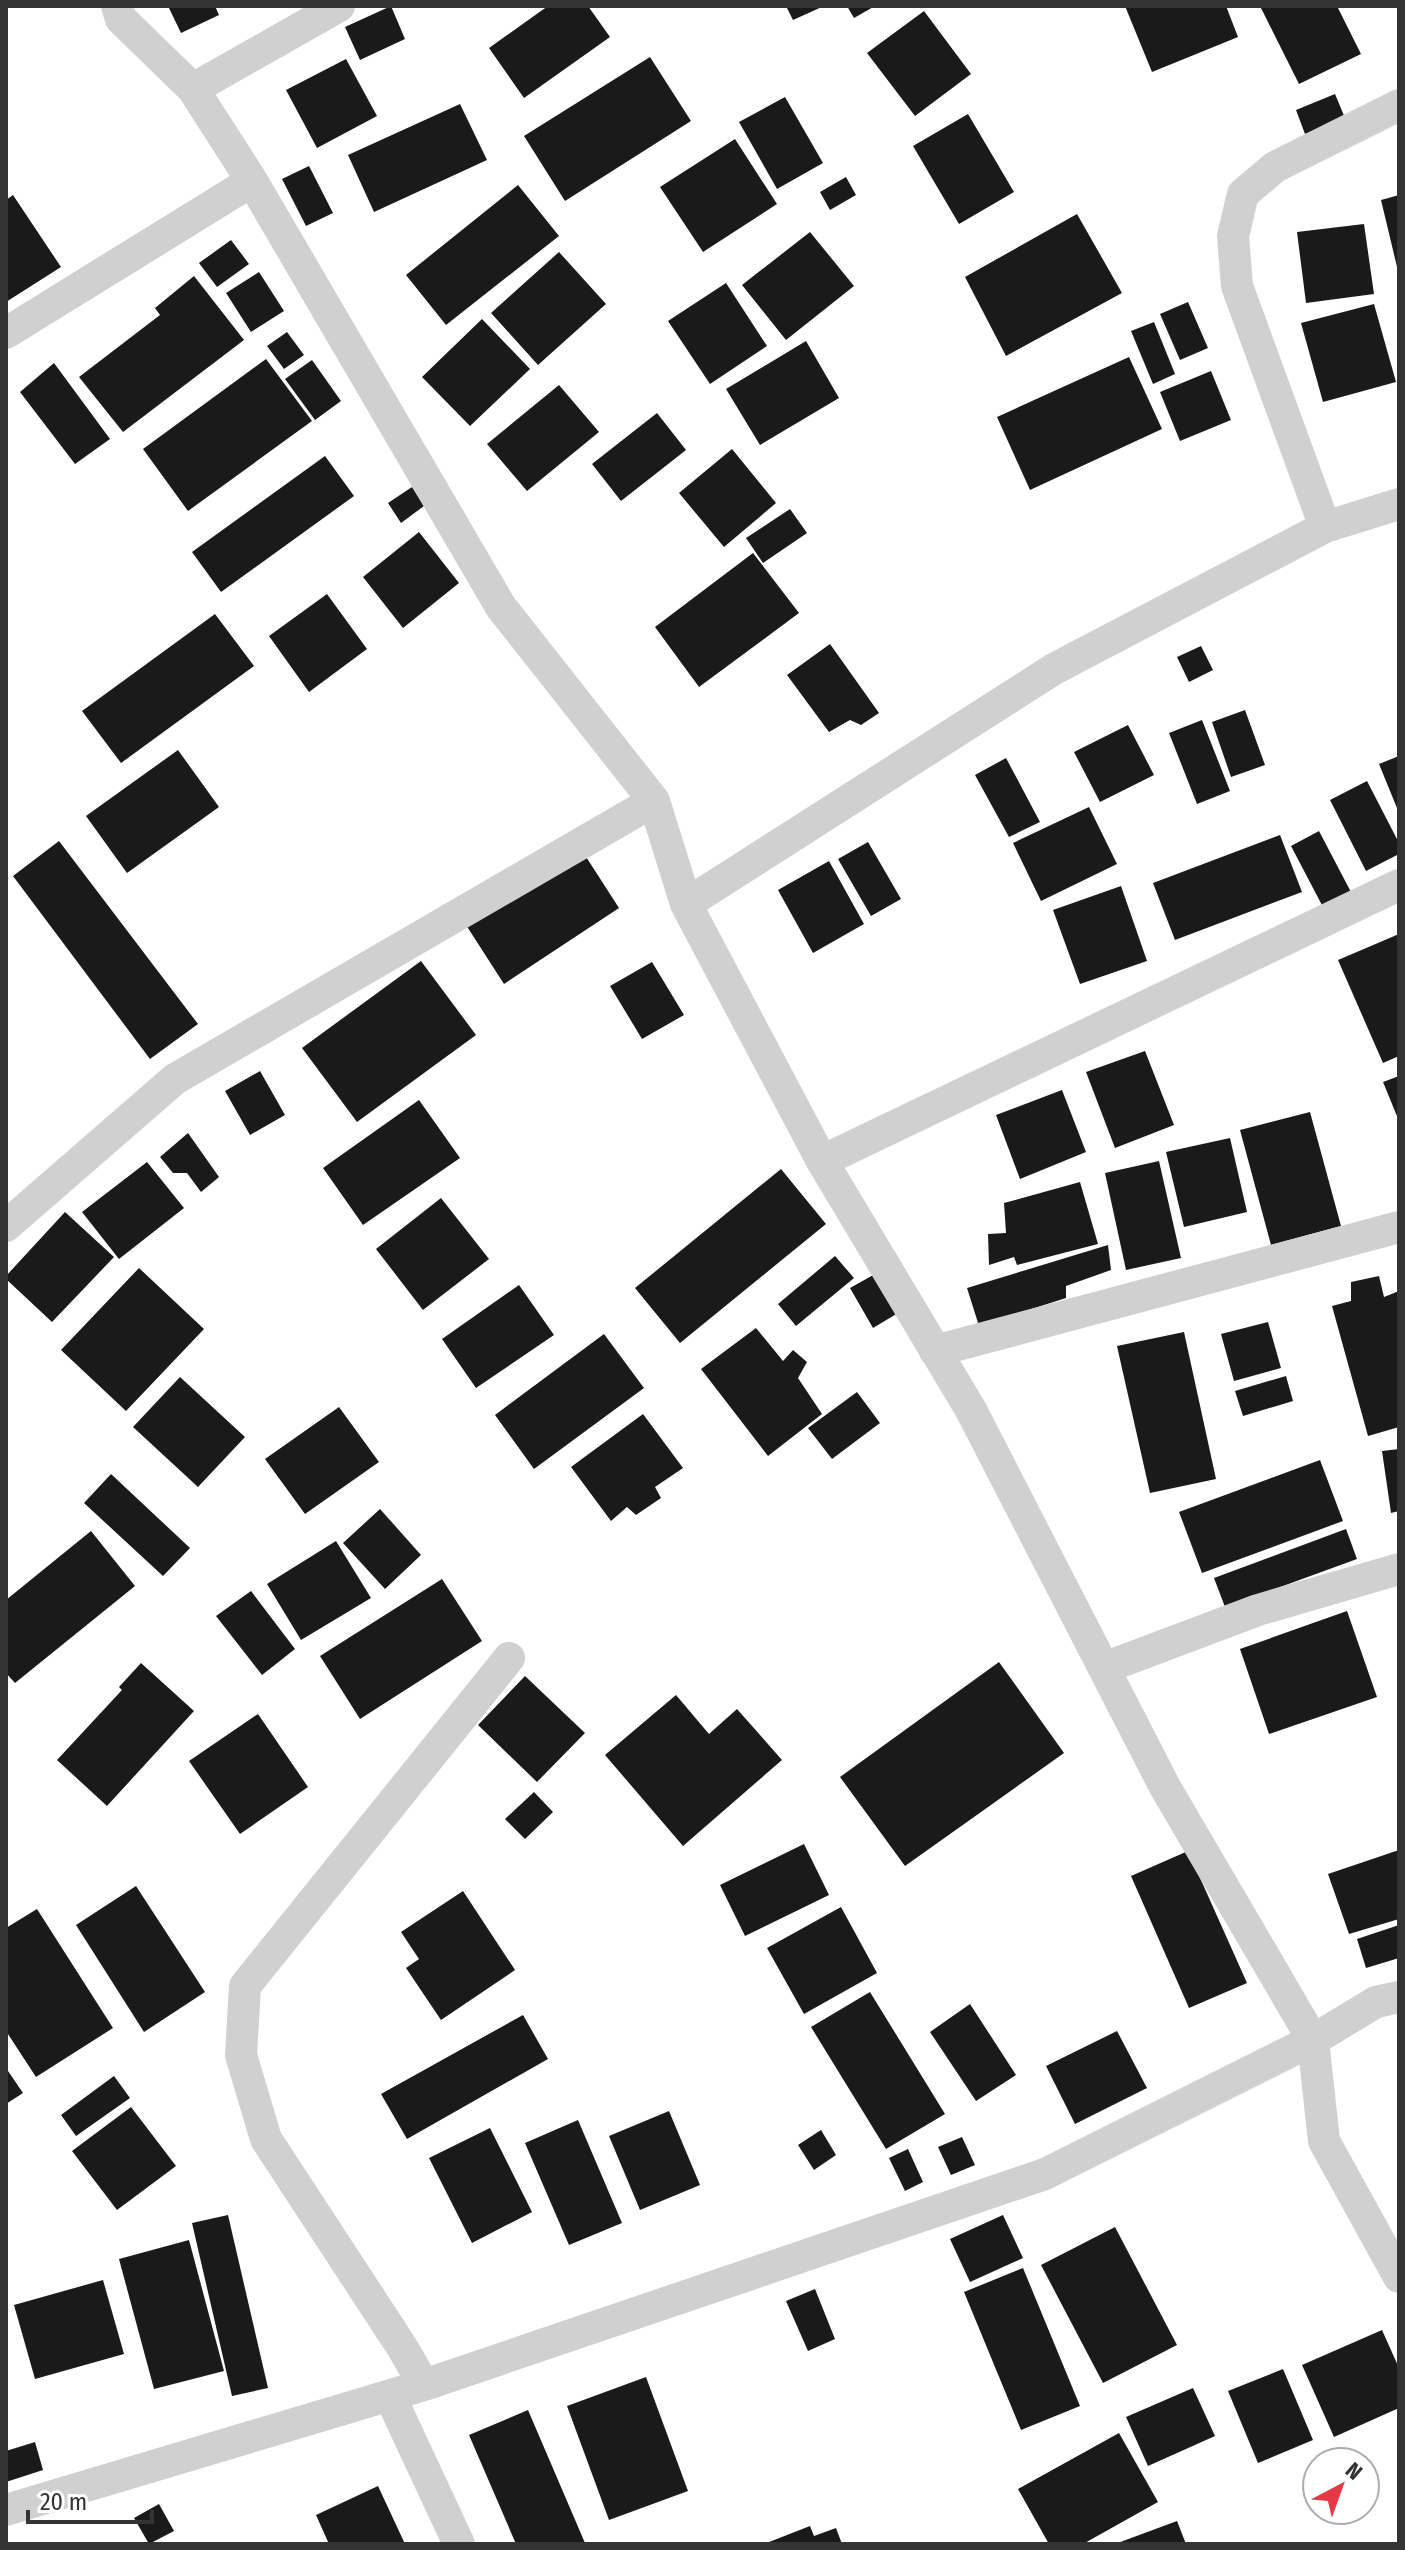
<svg xmlns="http://www.w3.org/2000/svg" width="1405" height="2550" font-family="'Fira Sans Condensed',sans-serif">
  <style>
    .building { fill: #1a1a1a }
    .lines { fill: none; stroke-linecap: round; stroke-linejoin: round }
    .street { stroke: #d0d0d0; stroke-width: 32 }
  </style>
  <rect width="100%" height="100%" fill="#fff"/>
  <!-- building -->
  <path class="building" d="M168 6H215L219 15 181 33Z
    M391 6 405 39 360 60 345 27Z
    M548 6H588L610 37 524 98 489 48Z
    M786 6H824L793 20Z
    M847 6H875L854 18Z
    M1125 6H1226L1238 37 1152 72Z
    M1260 6H1337L1361 54 1299 84Z
    M924 11 971 74 915 116 867 53Z
    M650 57 691 121 565 201 524 136Z
    M346 59 377 116 317 148 286 90Z
    M1335 94 1345 118 1305 134 1296 110Z
    M785 97 823 163 777 189 739 122Z
    M460 104 487 160 374 212 348 155Z
    M968 114 1014 192 959 224 913 146Z
    M735 139 777 204 703 252 660 187Z
    M309 166 333 213 306 226 282 179Z
    M846 177 856 195 830 210 820 192Z
    M518 185 559 236 446 325 406 275Z
    M13 195 61 267 6 302V200Z
    M1399 195V271H1398L1381 200Z
    M1077 214 1122 293 1006 356 965 277Z
    M1364 224 1374 294 1306 303 1297 232Z
    M810 232 854 286 786 340 742 285Z
    M231 240 249 264 217 287 199 263Z
    M559 252 606 304 538 365 491 313Z
    M259 272 284 311 251 332 226 293Z
    M194 276 244 340 123 432 79 377 160 315 155 308Z
    M726 283 767 346 710 384 668 321Z
    M1188 302 1208 348 1180 360 1160 314Z
    M1374 304 1396 382 1323 402 1301 323Z
    M482 319 530 369 470 426 422 377Z
    M1154 322 1175 374 1153 384 1131 331Z
    M287 332 304 355 284 369 267 346Z
    M806 341 839 398 760 445 726 389Z
    M1129 357 1162 429 1030 490 997 417Z
    M266 359 312 421 188 511 143 449Z
    M312 360 341 401 315 420 285 379Z
    M54 363 110 439 75 464 20 392Z
    M1211 371 1231 420 1180 441 1160 392Z
    M559 385 599 432 527 491 487 444Z
    M657 413 686 450 621 501 592 464Z
    M732 449 776 503 724 547 679 493Z
    M325 456 354 496 221 592 192 552Z
    M412 487 424 506 401 523 388 503Z
    M790 509 807 533 763 563 746 538Z
    M419 532 459 583 403 628 363 577Z
    M753 553 799 613 699 687 655 627Z
    M327 594 367 649 309 692 269 636Z
    M215 614 254 666 121 763 82 711Z
    M830 644 879 713 861 725 850 720 829 732 787 675Z
    M1201 646 1213 670 1189 682 1177 657Z
    M1245 710 1265 765 1231 777 1212 722Z
    M1202 720 1230 791 1197 804 1169 733Z
    M1128 725 1154 775 1100 802 1074 752Z
    M178 750 219 807 127 873 86 816Z
    M1399 756V813L1379 764Z
    M1006 758 1040 822 1009 837 975 775Z
    M1367 781 1399 843V854L1366 871 1330 800Z
    M1089 807 1117 864 1041 901 1013 843Z
    M1319 831 1352 894 1324 909 1291 846Z
    M1280 835 1302 892 1175 940 1153 883Z
    M59 841 198 1024 150 1059 13 876Z
    M868 842 901 899 871 916 838 859Z
    M581 849 619 908 504 984 466 925Z
    M829 861 864 924 813 953 778 890Z
    M1121 886 1147 961 1080 984 1053 910Z
    M1399 934V1056L1383 1063 1338 960Z
    M421 961 476 1035 357 1122 302 1048Z
    M652 962 684 1015 642 1039 610 986Z
    M1145 1051 1174 1125 1115 1148 1086 1072Z
    M260 1071 285 1115 250 1135 225 1091Z
    M1399 1076V1121L1383 1082Z
    M1062 1090 1086 1152 1020 1179 996 1115Z
    M419 1100 460 1158 363 1225 323 1168Z
    M1310 1112 1341 1226 1271 1245 1240 1130Z
    M188 1133 219 1177 201 1192 187 1173H173L160 1157Z
    M1230 1138 1247 1212 1184 1227 1166 1152Z
    M1159 1161 1181 1258 1126 1270 1105 1173Z
    M147 1162 184 1208 119 1259 82 1212Z
    M781 1169 826 1224 680 1343 635 1288Z
    M1080 1182 1098 1244 1017 1265 1014 1257 989 1265 988 1234 1006 1233 1004 1203Z
    M441 1198 489 1259 423 1310 376 1249Z
    M65 1212 114 1257 52 1322 6 1279V1276Z
    M1108 1245 1111 1270 1066 1286V1298L979 1326 967 1288Z
    M835 1256 854 1278 796 1326 778 1304Z
    M139 1268 204 1329 126 1411 61 1350Z
    M875 1274 898 1313 873 1328 850 1288Z
    M1379 1276 1384 1297 1399 1291V1427L1368 1436 1332 1306 1351 1301V1282Z
    M519 1285 554 1335 476 1388 442 1339Z
    M1268 1322 1281 1368 1234 1381 1221 1334Z
    M756 1328 783 1361 793 1350 807 1362 798 1378 822 1414 768 1456 701 1369Z
    M1184 1332 1216 1479 1150 1493 1117 1346Z
    M604 1334 644 1388 534 1469 495 1415Z
    M1286 1376 1293 1401 1243 1416 1235 1391Z
    M180 1377 245 1437 198 1487 133 1427Z
    M857 1392 880 1423 832 1459 808 1428Z
    M339 1407 379 1462 305 1514 265 1459Z
    M643 1414 683 1468 655 1487 661 1498 636 1515 627 1507 611 1521 571 1467Z
    M1399 1449V1511L1391 1513 1382 1451Z
    M1320 1460 1343 1521 1202 1573 1179 1512Z
    M111 1474 190 1548 163 1576 84 1503Z
    M380 1509 421 1555 385 1589 343 1543Z
    M1346 1529 1357 1559 1225 1607 1214 1578Z
    M91 1531 135 1586 15 1683 6 1673V1600Z
    M336 1541 371 1598 301 1640 267 1584Z
    M442 1579 482 1641 360 1719 320 1656Z
    M251 1591 295 1649 262 1675 216 1616Z
    M1347 1611 1377 1697 1269 1734 1240 1649Z
    M999 1662 1064 1753 905 1866 840 1777Z
    M141 1663 194 1711 107 1806 57 1760 122 1690 119 1687Z
    M525 1676 585 1733 537 1782 478 1725Z
    M676 1695 709 1734 737 1709 782 1760 683 1846 605 1755Z
    M258 1714 308 1787 240 1834 189 1761Z
    M534 1792 553 1812 525 1839 505 1819Z
    M804 1844 829 1895 745 1936 720 1885Z
    M1399 1850V1919L1349 1934 1328 1874Z
    M1188 1851 1247 1983 1189 2008 1131 1876Z
    M136 1886 205 1992 144 2032 76 1925Z
    M463 1891 515 1970 441 2020 406 1968 419 1959 401 1932Z
    M841 1907 877 1973 804 2014 767 1948Z
    M37 1909 113 2028 36 2077 6 2031V1928Z
    M1399 1925V1958L1366 1968 1357 1939Z
    M870 1992 945 2114 886 2149 811 2027Z
    M970 2004 1016 2075 976 2101 930 2032Z
    M523 2015 548 2059 407 2139 381 2094Z
    M1117 2031 1147 2088 1075 2124 1046 2066Z
    M6 2068 23 2093 6 2104Z
    M114 2076 130 2098 76 2136 61 2115Z
    M131 2107 176 2166 117 2210 72 2151Z
    M669 2111 700 2185 640 2210 609 2136Z
    M578 2120 622 2223 569 2245 525 2143Z
    M490 2128 532 2212 472 2243 429 2158Z
    M821 2130 836 2155 814 2170 798 2145Z
    M962 2137 975 2165 951 2175 938 2147Z
    M908 2149 923 2182 905 2191 889 2158Z
    M228 2215 268 2388 232 2396 192 2223Z
    M1003 2215 1023 2258 970 2282 950 2239Z
    M1115 2227 1177 2345 1103 2383 1041 2265Z
    M189 2240 224 2371 154 2389 119 2259Z
    M1023 2268 1080 2406 1021 2430 964 2292Z
    M103 2280 124 2354 35 2379 14 2305Z
    M815 2289 835 2339 808 2351 786 2301Z
    M1382 2330 1399 2368V2408L1334 2437 1302 2365Z
    M1283 2369 1313 2440 1258 2463 1228 2391Z
    M646 2377 688 2491 609 2520 567 2406Z
    M1193 2388 1215 2436 1148 2466 1126 2417Z
    M528 2410 585 2543 583 2544H516L469 2435Z
    M1119 2433 1158 2502 1083 2544H1049L1018 2489Z
    M35 2442 43 2470 6 2482V2451Z
    M378 2486 405 2544H329L316 2515Z
    M159 2504 174 2531 149 2544 134 2518Z
    M1177 2521 1186 2544H1115Z
    M810 2526 814 2536 836 2528 842 2544H764Z"/>
  <g class="lines">
    <!-- street -->
    <path class="street" d="M117 6 121 19 193 89 252 181 501 607 654 801 686 904 822 1161 971 1410 1165 1787 1313 2040 1324 2141 1399 2277
      M193 89 339 6
      M6 333 252 181
      M1325 527 1237 286 1233 236 1243 194 1275 167 1399 105
      M686 904 1054 669 1325 527 1399 504
      M822 1161 1399 885
      M6 1226 175 1079 654 801
      M935 1351 1399 1227
      M1104 1668 1258 1610 1399 1569
      M424 2385 402 2347 266 2139 241 2055 245 1986 509 1658
      M390 2396 459 2544
      M6 2510 424 2385 1045 2174 1313 2040 1376 2002 1399 1997"/>
  </g>
  <!-- border -->
  <rect width="1405" height="2550" fill="none" stroke="#333333" stroke-width="16"/>
  <!-- north arrow -->
  <g transform="translate(1341 2486) rotate(41)"><circle r="38" fill="#ffffff" stroke="#adadad" stroke-width="2"/>
  <path d="M0-6L14 30L0 20L-14 30Z" fill="#e63946"/>
  <text y="-12" font-size="22" font-weight="bold" text-anchor="middle" fill="#333333">N</text>
  </g>
  <!-- scale -->
  <path d="M28 2510v12h124v-12" fill="none" stroke="#333333" stroke-width="4"/>
  <text x="40" y="2510" font-size="24" fill="#333333" stroke="#ffffff" stroke-width="6" paint-order="stroke">20 m</text>
</svg>
